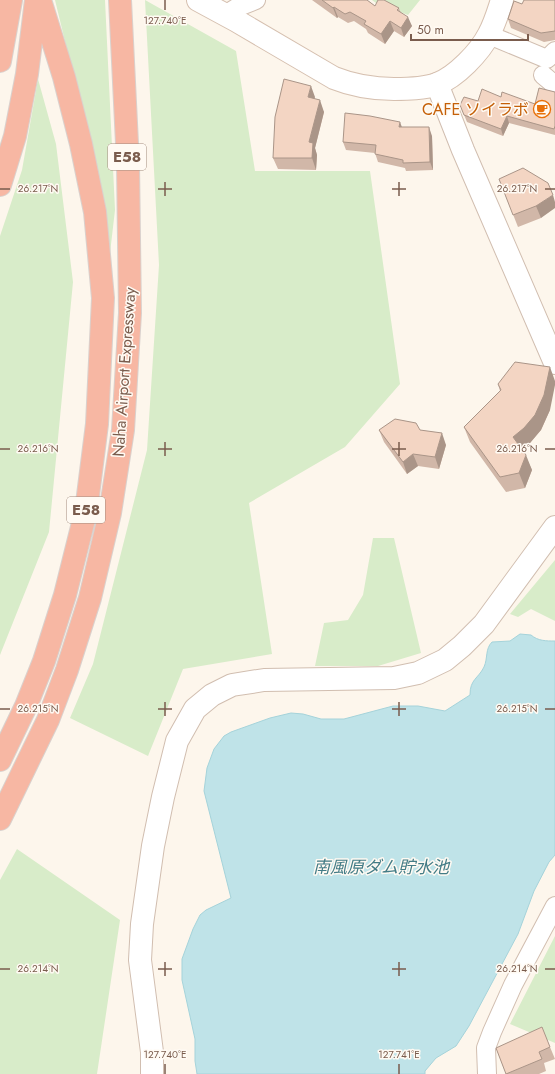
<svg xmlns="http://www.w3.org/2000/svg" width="555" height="1074" font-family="Jost,'Noto Sans JP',sans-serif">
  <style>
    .green { fill: #d8ecc9 }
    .water { fill: #bfe3e8; stroke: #a5d3da }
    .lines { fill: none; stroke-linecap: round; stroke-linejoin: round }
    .minor-casing { stroke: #d1beb0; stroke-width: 20 }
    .tertiary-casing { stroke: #d1beb0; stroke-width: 24 }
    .secondary-casing { stroke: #d6c0b0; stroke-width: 24 }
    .motorway-casing { stroke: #dad1cd; stroke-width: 24 }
    .minor { stroke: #fff; stroke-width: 18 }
    .tertiary { stroke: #fff; stroke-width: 22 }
    .secondary { stroke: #fff; stroke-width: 22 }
    .motorway { stroke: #f7b7a3; stroke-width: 22 }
    .wall { fill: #d1b7a8 }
    .shaded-wall { fill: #aa9588 }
    .building { fill: #f3d5c3; stroke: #aa9588 }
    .ticks { fill: none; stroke: #7a5c4d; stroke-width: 1.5 }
    .labels { text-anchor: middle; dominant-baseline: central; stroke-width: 3; stroke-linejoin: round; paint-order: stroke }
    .shield { fill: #fffaf3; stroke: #a28b7f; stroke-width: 1 }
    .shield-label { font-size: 15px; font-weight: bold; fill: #7a5c4d }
    .food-label { font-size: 16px; fill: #c56008; stroke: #fffaf3; text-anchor: end }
    .street-label { font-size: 16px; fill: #7a5c4d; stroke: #fffaf3 }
    .water-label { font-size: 17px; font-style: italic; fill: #437c86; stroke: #fffaf3 }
    .ticks-label { font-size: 10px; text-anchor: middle; fill: #7a5c4d; stroke: #fffaf3; stroke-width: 3; stroke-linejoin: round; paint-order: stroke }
  </style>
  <rect width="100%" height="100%" fill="#fdf6ec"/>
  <!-- green -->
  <path class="green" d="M55 0H105L115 210 110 253 106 210Z
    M145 0 236 51 255 171H370L400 384 345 447 249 503 272 654 183 669 148 756 70 718 93 664 147 450 159 265Z
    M372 0H420L408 15 376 3Z
    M38 79 56 144 73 282 49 532 0 655V236L22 170Z
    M373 538H394L421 653 378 666H315L324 623 348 620 363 595Z
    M555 560V621L531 609 518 617 510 614Z
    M17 849 120 920 97 1074H0V880Z
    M555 936V1043L510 1024Z"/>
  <!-- water -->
  <path class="water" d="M520 634 531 635C538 641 546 641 555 641V855L549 862 534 891 518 934 469 1026 456 1046 436 1058 425 1071V1074H197L195 1061V1039L182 980V959L193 929 200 915 206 910 231 898 204 791 207 768 214 749 224 736 231 732 270 718 291 713 303 714 321 719H344L393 706H418L445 711 470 695C470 679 478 679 484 667 488 658 485 649 492 642L510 641Z"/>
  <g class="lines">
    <!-- minor casing -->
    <g class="minor-casing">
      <path id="minor" d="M225 15 236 8 256 0
        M489 35 547 59 555 51
        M543 75 555 85
        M487 1074 486 1048 492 1032 513 985 555 906"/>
    </g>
    <!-- tertiary casing -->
    <g class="tertiary-casing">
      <path id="tertiary" d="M437 84 463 150 555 363
        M152 1074V1052L140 960 142 924 153 846 163 797 177 741 195 709 212 695 232 685 264 680 394 678 418 673 445 660 462 646 484 624 555 527"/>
    </g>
    <!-- secondary casing -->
    <g class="secondary-casing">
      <path id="secondary" d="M198 0 235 20 334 78C354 86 373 89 394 89 407 89 424 89 437 84 456 77 480 52 489 34 495 23 498 12 502 0"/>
    </g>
    <!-- motorway casing -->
    <g class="motorway-casing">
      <path id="motorway" d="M0 61 11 0
        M0 185 15 136 27 74 36 0
        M0 760 26 706 44 661 65 595 86 511 97 424 103 298 95 212 81 144 64 77 40 0
        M0 819 48 720 67 670 90 598 110 513 123 430 130 313 128 164 120 0"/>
    </g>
    <!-- minor -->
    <use href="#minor" class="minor"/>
    <!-- tertiary -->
    <use href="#tertiary" class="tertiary"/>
    <!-- secondary -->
    <use href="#secondary" class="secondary"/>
    <!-- motorway -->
    <use href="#motorway" class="motorway"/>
  </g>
  <!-- wall -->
  <path class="wall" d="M312 0H367L375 6 399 8 400 11 412 26 404 37 394 31 385 44 368 33 366 29 354 21 348 23 338 17 337 18Z
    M555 0V40L544 42 511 28 508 19 522 4Z
    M555 92V135L509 123 503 136 467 122 460 105 501 97 535 104Z
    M315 97 314 99 324 112 315 148 317 155 316 170 278 169 273 158Z
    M402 127 432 136 433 170 406 171 405 168 378 162 375 153 346 150 343 142Z
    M499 179 548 183 541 218 518 227Z
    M498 384 550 410 541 430 530 443 522 449 532 470 525 488 506 492 470 442 464 427 500 391Z
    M379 430H420L446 445 439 469 418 466 407 474 384 442Z
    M550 1047 555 1059 544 1063 546 1071 539 1074H506L496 1048Z"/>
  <!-- shaded-wall -->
  <path class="shaded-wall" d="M334 7 338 17 337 18 333 8Z
    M408 17 412 26 404 37 401 28Z
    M390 21 394 31 385 44 381 34Z
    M311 86 315 97 312 109 308 97Z
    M320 100 324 112 315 148 317 155 316 170 312 158 309 142Z
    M507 116 509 123 503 136 501 129Z
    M400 122 403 130 399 127Z
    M429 127 432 136 433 170 430 162Z
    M553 195 555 202V208L541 218 536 206Z
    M550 367 555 381V385L550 410 541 430 530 443 518 452 513 437Z
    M442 433 446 445 439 469 435 457Z
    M413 454 418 466 407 474 403 462Z
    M526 455 532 470 525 488 519 473Z"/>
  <!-- building -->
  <path class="building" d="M322 0H367L375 6 378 0H384L399 8 397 10 408 17 401 28 390 21 381 34 364 24 366 21 350 12 345 14 334 7 333 8Z
    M524 0H555V31L541 33 508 19 514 1 522 4Z
    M284 79 311 86 308 97 320 100 309 142 313 143 312 158H273L275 117Z
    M539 88 555 92V126L554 129 507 116 501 129 464 115 460 105 464 97 478 101 482 89 501 97 502 92 535 104Z
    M345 113 370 116 400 122 399 127H429L430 162 403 163V160L375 154 376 145 343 142Z
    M523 168 548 183 553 195 536 206 513 215 499 179Z
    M515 362 550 367 544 395 535 415 524 428 513 437 526 455 519 473 500 477 464 427 501 390 498 384Z
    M395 419 416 423 420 430 442 433 435 457 413 454 403 462 379 430Z
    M542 1027 550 1047 539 1052 542 1059 506 1074 496 1048Z"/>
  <!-- ticks -->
  <path class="ticks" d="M165 0V10M165 182V196M399 182V196M0 189H10M158 189H172M392 189H406M545 189H555M165 442V456M399 442V456M0 449H10M158 449H172M392 449H406M545 449H555M165 702V716M399 702V716M0 709H10M158 709H172M392 709H406M545 709H555M165 962V976M399 962V976M0 969H10M158 969H172M392 969H406M545 969H555M165 1064V1074M399 1064V1074"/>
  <!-- icons -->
  <defs>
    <g id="cafe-ring" transform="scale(0.9)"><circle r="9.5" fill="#fffaf3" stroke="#e8710a" stroke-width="1.5"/><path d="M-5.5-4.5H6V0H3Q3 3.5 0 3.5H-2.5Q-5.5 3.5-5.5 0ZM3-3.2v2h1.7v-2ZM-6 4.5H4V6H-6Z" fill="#e8710a"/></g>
  </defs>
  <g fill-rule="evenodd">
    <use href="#cafe-ring" x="542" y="109"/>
  </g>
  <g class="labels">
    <!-- shield labels -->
    <g class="shield">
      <rect x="108" y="144" width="38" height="26" rx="3"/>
      <rect x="67" y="497" width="38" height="26" rx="3"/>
    </g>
    <g class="shield-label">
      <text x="127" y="157">E58</text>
      <text x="86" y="510">E58</text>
    </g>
    <!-- food labels -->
    <g class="food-label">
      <text x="529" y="109">CAFE ソイラボ</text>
    </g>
    <!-- street labels -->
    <g class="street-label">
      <text transform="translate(124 372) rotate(-86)">Naha Airport Expressway</text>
    </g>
    <!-- water labels -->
    <g class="water-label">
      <text x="381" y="867">南風原ダム貯水池</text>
    </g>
  </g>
  <g class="ticks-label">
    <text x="165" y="24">127.740°E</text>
    <text x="38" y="192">26.217°N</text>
    <text x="517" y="192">26.217°N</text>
    <text x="38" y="452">26.216°N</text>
    <text x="517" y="452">26.216°N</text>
    <text x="38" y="712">26.215°N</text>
    <text x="517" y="712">26.215°N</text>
    <text x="38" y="972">26.214°N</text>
    <text x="517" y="972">26.214°N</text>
    <text x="165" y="1058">127.740°E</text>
    <text x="399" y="1058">127.741°E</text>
  </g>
  <!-- scale -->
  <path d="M411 34v6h117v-6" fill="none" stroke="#7a5c4d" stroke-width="2"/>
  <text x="417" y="34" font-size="12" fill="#7a5c4d" stroke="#fffaf3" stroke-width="3" paint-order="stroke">50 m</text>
</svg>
